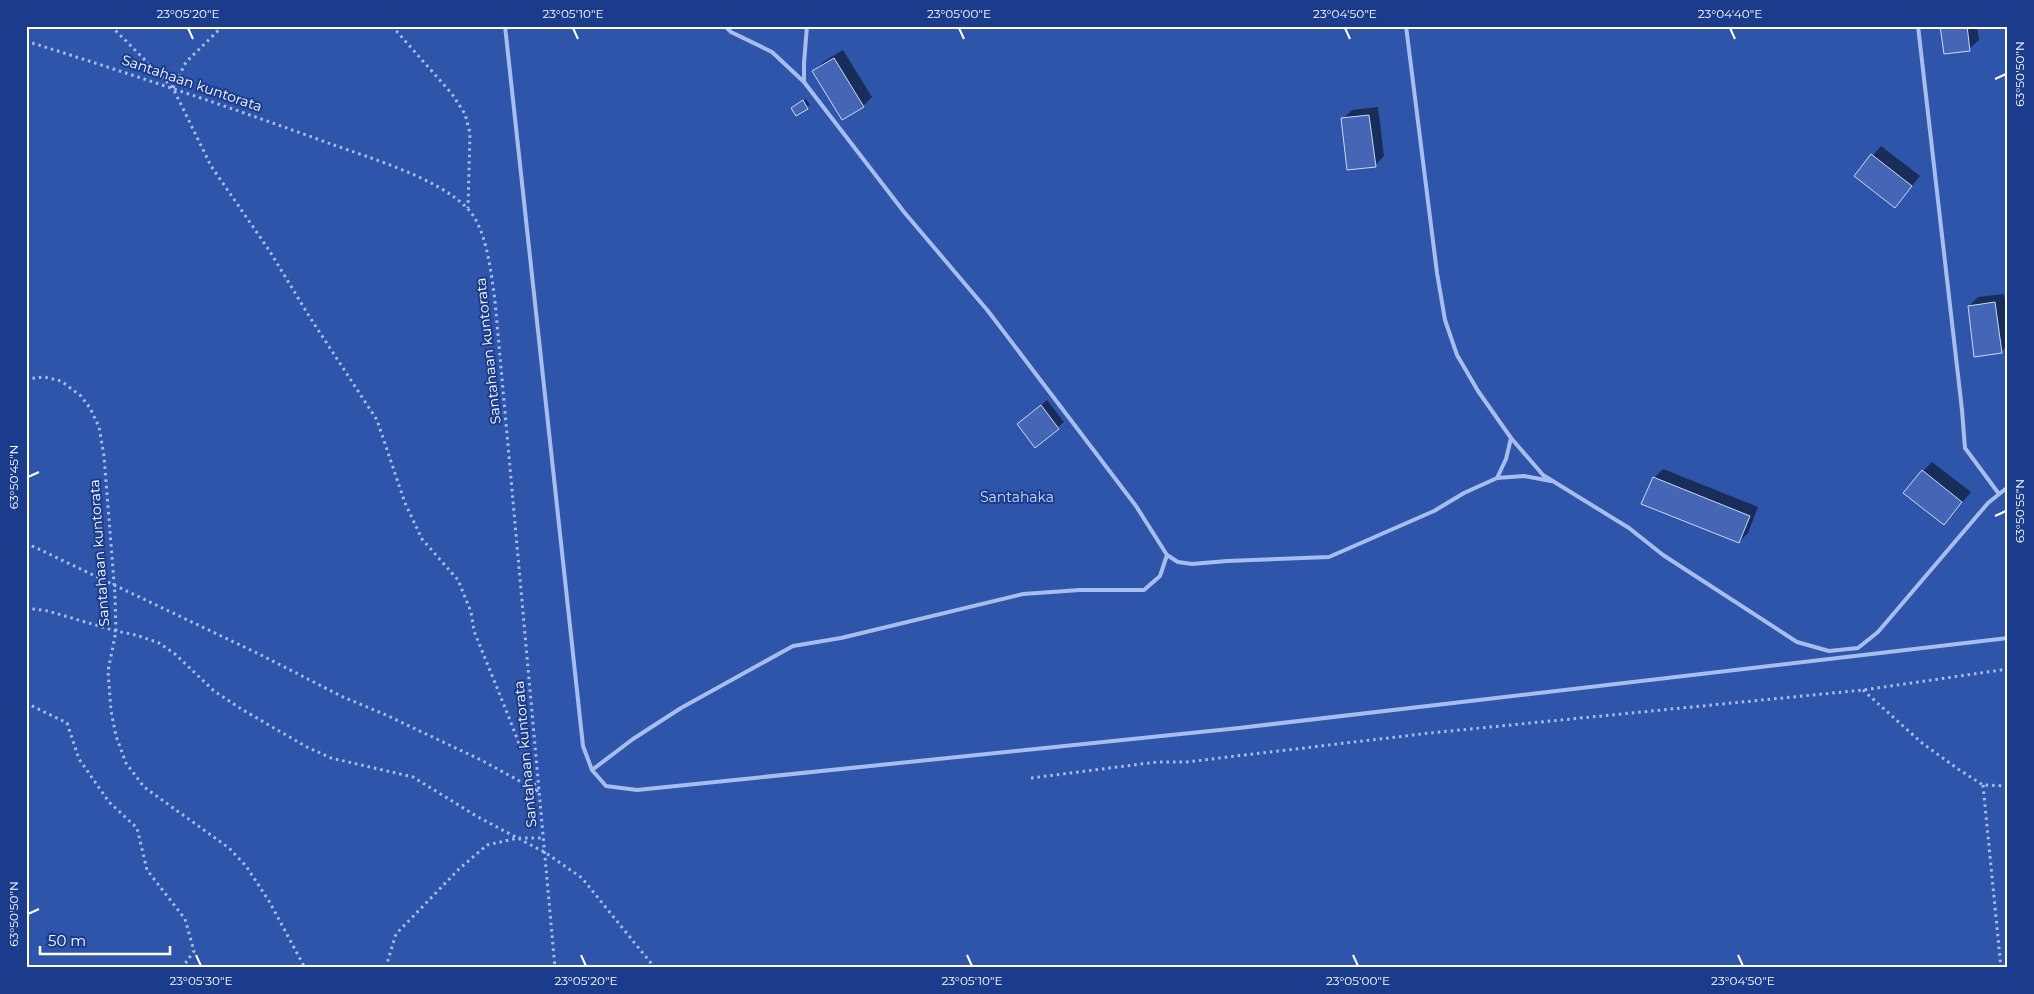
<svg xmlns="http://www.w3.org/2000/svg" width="2034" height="994" font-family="Montserrat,sans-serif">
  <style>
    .green { fill: #2e55aa }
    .shadow { fill: #0007 }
    .building { fill: #4466b4; stroke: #ccdaf9 }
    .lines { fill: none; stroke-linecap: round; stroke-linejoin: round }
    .path { stroke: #a7bded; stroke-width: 3; stroke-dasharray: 2.5 4; stroke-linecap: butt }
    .service { stroke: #a7bded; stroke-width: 4 }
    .ticks { fill: none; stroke: #fff; stroke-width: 2 }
    .labels { text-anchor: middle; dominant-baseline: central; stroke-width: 4; stroke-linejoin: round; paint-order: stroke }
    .street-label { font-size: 14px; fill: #fff; stroke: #1b3c8c }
    .park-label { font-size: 14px; fill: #ccdaf9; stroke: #1b3c8c }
    .neatline { fill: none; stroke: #fff; stroke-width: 2 }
    .ticks-label { font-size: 12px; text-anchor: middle; fill: #fff }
  </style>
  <rect width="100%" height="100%" fill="#1b3c8c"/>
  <!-- green -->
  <path class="green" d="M26 26H2008V968H26Z"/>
  <!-- shadow -->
  <path class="shadow" d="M1941 26H1977L1979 40 1969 49Z
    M843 50 872 97 863 106 814 71 823 62Z
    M806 99 810 105 796 115 795 106Z
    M1378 107 1384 156 1375 165 1343 119 1352 110Z
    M1881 146 1920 176 1895 206 1856 175Z
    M2004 294 2008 324V345L2001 352 1969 306 1978 297Z
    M1047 400 1064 422 1036 446 1024 419Z
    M1932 462 1971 492 1944 524 1923 471Z
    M1663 469 1758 507 1748 533 1739 542 1654 478Z"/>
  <!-- building -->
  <path class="building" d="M1940 26H1967L1970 51 1944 54Z
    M834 58 864 107 842 120 812 71Z
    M803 100 808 109 796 116 791 108Z
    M1369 115 1376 167 1347 170 1341 118Z
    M1871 154 1912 186 1895 208 1854 176Z
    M1995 302 2002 353 1974 357 1968 306Z
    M1041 405 1059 429 1035 448 1017 424Z
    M1922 470 1962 502 1944 525 1903 493Z
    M1653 477 1750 516 1739 543 1641 504Z"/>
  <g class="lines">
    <!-- path -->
    <path class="path" d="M111 26 173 88 211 166 269 250 309 316 377 420 405 503 422 539 458 580 471 612 474 631 506 710 538 793
      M392 26 452 94 465 114 470 133 468 208
      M26 41C128 73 230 107 331 144 370 158 438 178 467 208 487 228 491 273 495 301L555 968
      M173 88 186 62 223 26
      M26 379 44 377 61 381 81 396 90 408 99 427 104 456 115 595 116 631 108 671 111 711 116 736 126 763 144 787 229 848 246 866 269 901 305 968
      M26 543 259 654 343 697 386 715 481 760 536 790
      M26 608 48 611 116 631 136 635 159 643 175 654 214 691 243 710 307 747 331 758 413 777 478 817 546 853 582 878 655 968
      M1863 690 1922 743 1958 769 1983 785 2008 786
      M26 703 67 723 79 759 109 802 137 828 147 870 185 919 194 951 182 968
      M1031 778 1157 762H1186L1430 733 1863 690 2008 669
      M1983 785 2001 968
      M389 968 388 960 396 934 459 869 487 845 518 838H543"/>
    <!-- service -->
    <path class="service" d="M505 26 583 746 592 770 606 786 637 790 1239 728 2008 638
      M1406 26 1437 273 1445 320 1457 355 1478 391 1511 438 1543 475 1629 528 1663 555 1797 642 1829 651 1858 648 1878 632 1988 503 2008 487
      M1918 26 1962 410 1965 448 1999 494
      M804 82V63L807 26
      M1497 478 1524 476 1551 481
      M1167 555 1178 562 1192 564 1227 561 1329 557 1434 511 1464 493 1497 478 1506 459 1511 438
      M592 770 633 739 681 708 793 646 841 638 1023 594 1080 590H1144L1160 576 1167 555 1136 506 988 311 904 212 804 82 772 52 731 32 725 26"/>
  </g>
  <!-- ticks -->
  <path class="ticks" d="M188 28 193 39M573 28 578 39M959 28 964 39M1345 28 1350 39M1730 28 1735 39M1995 79 2006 74M28 477 39 472M1995 516 2006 511M28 914 39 909M196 955 201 966M581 955 586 966M967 955 972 966M1353 955 1358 966M1738 955 1743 966"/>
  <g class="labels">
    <!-- street labels -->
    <g class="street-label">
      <text transform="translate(192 83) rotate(19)">Santahaan kuntorata</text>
      <text transform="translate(488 351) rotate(-96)">Santahaan kuntorata</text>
      <text transform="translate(99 553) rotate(-94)">Santahaan kuntorata</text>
      <text transform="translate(525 754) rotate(-95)">Santahaan kuntorata</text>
    </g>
    <!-- park labels -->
    <g class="park-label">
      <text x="1017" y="497">Santahaka</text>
    </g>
  </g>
  <!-- border -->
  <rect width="2034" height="994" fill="none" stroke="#1b3c8c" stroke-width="55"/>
  <!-- scale -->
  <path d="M40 946v8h130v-8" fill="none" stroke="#ffffff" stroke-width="2.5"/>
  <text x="48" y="946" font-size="15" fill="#ffffff" stroke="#1b3c8c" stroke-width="4" paint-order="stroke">50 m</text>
  <rect x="28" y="28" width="1978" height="938" class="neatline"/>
  <g class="ticks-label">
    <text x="188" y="18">23°05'20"E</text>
    <text x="573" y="18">23°05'10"E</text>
    <text x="959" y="18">23°05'00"E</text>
    <text x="1345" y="18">23°04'50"E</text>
    <text x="1730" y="18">23°04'40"E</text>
    <text transform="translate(2020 74) rotate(-90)" y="4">63°50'50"N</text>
    <text transform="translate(14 477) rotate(-90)" y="4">63°50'45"N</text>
    <text transform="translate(2020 511) rotate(-90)" y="4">63°50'55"N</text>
    <text transform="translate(14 914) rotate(-90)" y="4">63°50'50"N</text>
    <text x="201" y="985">23°05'30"E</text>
    <text x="586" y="985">23°05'20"E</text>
    <text x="972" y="985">23°05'10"E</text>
    <text x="1358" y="985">23°05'00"E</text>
    <text x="1743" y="985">23°04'50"E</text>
  </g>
</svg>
